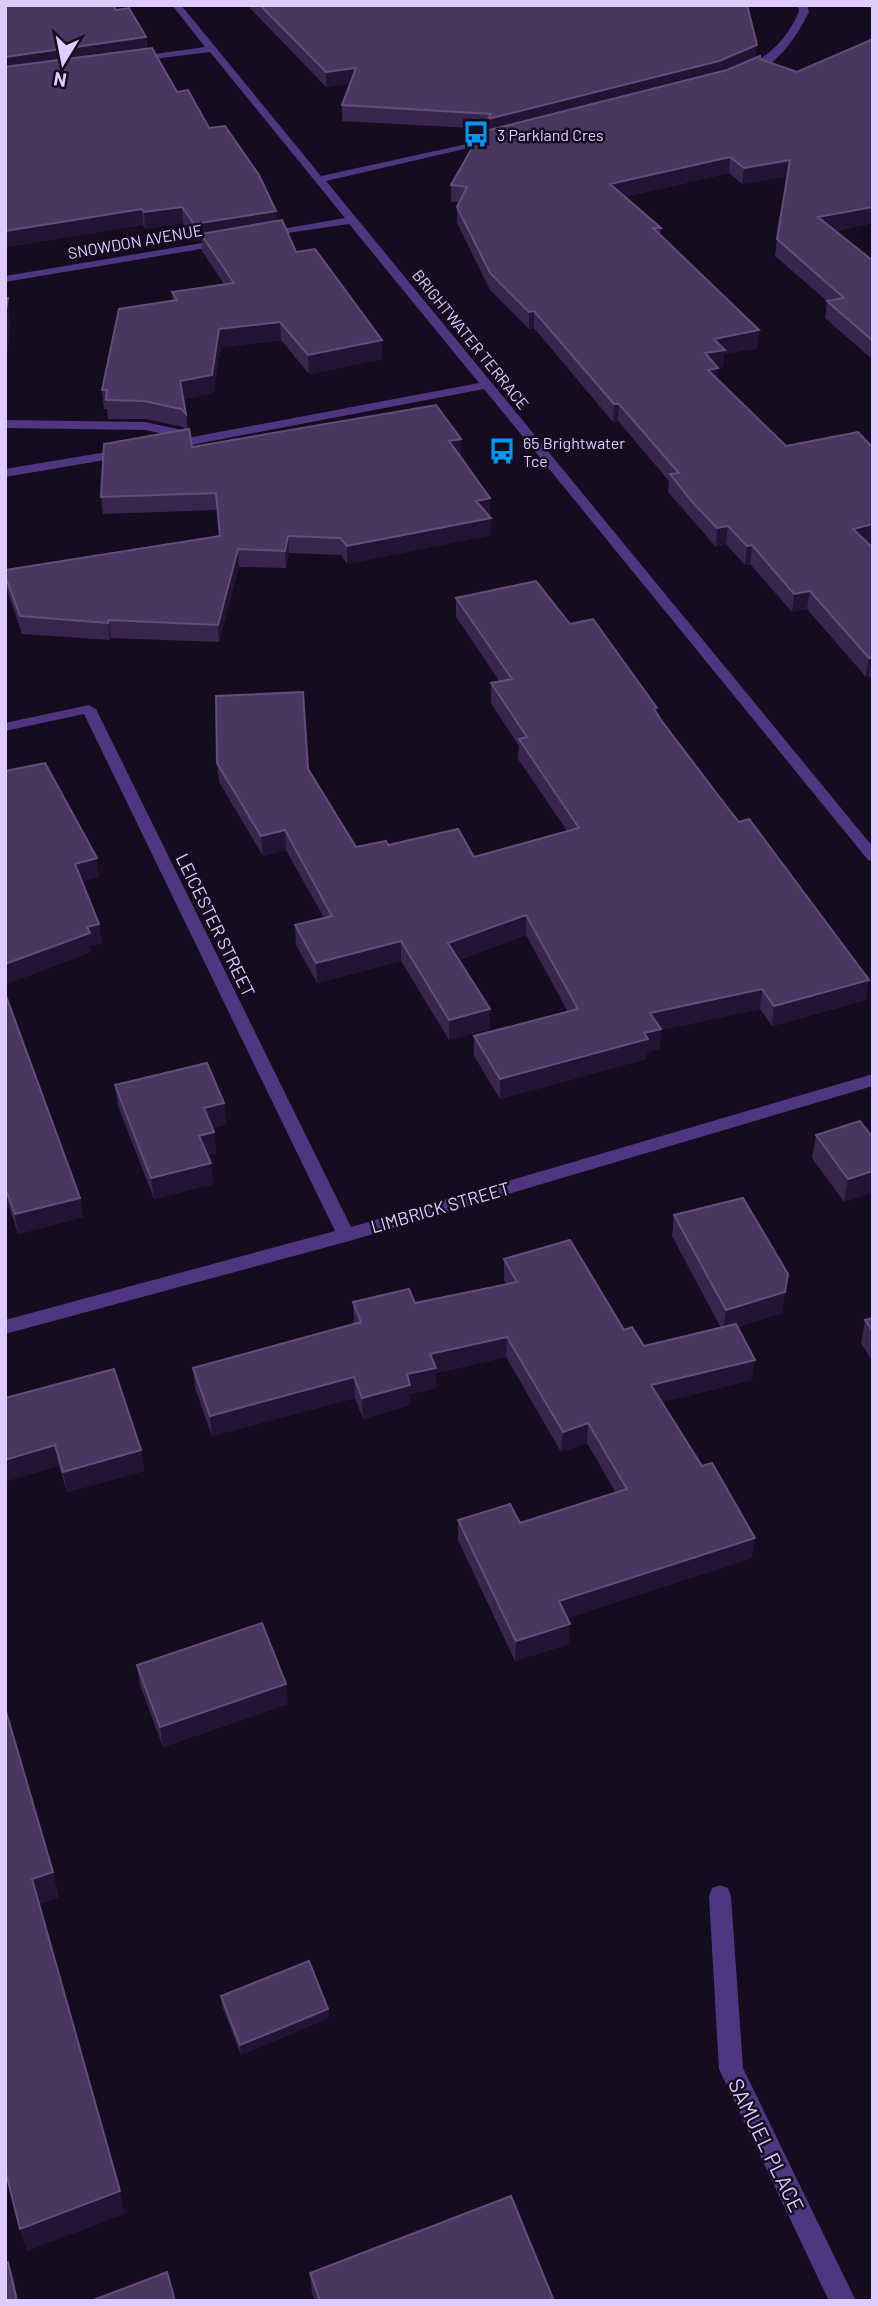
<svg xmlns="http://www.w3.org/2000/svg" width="878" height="2306" font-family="Barlow,sans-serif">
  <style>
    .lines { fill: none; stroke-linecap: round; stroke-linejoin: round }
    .minor { fill: #4e3680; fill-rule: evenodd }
    .wall { fill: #39254e }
    .shaded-wall { fill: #231334 }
    .building { fill: #4b3661; stroke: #624e7a; stroke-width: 2 }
    .labels { text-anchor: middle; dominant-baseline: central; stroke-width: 5; stroke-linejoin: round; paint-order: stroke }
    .far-poi-label { font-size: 16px; fill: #e0cbff; stroke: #150c20; text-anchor: start }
    .far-street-label { font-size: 16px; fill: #e0cbff; stroke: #150c20 }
    .street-label { font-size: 18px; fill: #e0cbff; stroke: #150c20 }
    .near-street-label { font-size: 21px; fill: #e0cbff; stroke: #150c20 }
  </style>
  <rect width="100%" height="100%" fill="#150c20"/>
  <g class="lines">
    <!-- minor -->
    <path class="minor" d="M172 5H181L321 176 499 137V141L326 181 873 847V862L868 860 484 389 170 449 164 445 177 440 174 436 145 430 5 428V420L145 422 182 430 187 438 479 383 349 224 260 237V233L264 232 345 218 210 52 130 62 128 60 133 57 205 47Z
      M798 5H807L809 12C797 36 773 75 742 73V69C770 56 786 40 799 12Z
      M226 239 231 242 230 244 5 282V276Z
      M125 449 129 450V456L5 477V469Z
      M89 705 96 709 351 1227 873 1074V1086L346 1242 5 1334V1320L335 1231 84 714 5 731V723Z
      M720 1885 728 1888 731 1896 743 2068 856 2301H829L719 2069 709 1896 712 1888Z"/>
  </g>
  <!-- wall -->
  <path class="wall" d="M5 5 116 10 146 37 147 48 177 92 209 128 277 221 296 252 382 340V359L309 374 281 340 221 347 213 393 184 399 188 429 192 447 461 439V455L490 498V515L489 516 491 535 347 564 341 555 289 553 286 568 239 567 219 642 111 638 110 640 22 634 6 587 5 570 220 536 217 510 103 514 101 497 185 430 183 427 146 419H108L107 409H104L102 390 173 301 172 292 224 284 202 251V240L195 241 183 223 145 229 143 225 5 247Z
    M247 5H747L756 58 797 72 873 39V223L835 231 873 261V360L825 318 827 301 775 256 777 239 788 176 742 184 729 173 624 197 661 228 660 235 757 348 724 354 723 367 718 368 717 379 873 548V681L869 676 866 677 807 609 792 612 750 564 745 565 726 544 716 547 668 492 669 481 618 421 613 422 534 328 529 329 490 290 457 223V207L459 202H451V185L488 129 342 121V105L350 84 326 87Z
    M456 598 570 624 657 713 866 1000 772 1026 760 1009 661 1030 659 1049 647 1052 646 1059 500 1099 474 1056V1036L568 1012 526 935 458 960 490 1029 449 1040 401 961 317 983 296 945 295 925 324 918 286 850 263 856 219 782 217 763 308 769 356 847 388 845 474 857 567 831 518 759 519 746 491 703V683L500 682 456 617Z
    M5 993 80 1198 83 1217 18 1234 9 1206 5 1207Z
    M115 1085 224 1103 226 1124 212 1128 214 1132 216 1153 208 1155 213 1184 154 1199 118 1106Z
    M816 1135 873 1138 844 1202 812 1158Z
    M674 1215 782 1313 737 1327 752 1380 662 1402 752 1558 567 1618 569 1644 515 1661 458 1540V1520L520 1523 616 1493 587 1443 561 1452 506 1357 436 1373V1388L410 1394V1405L363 1419 355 1398 212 1436 195 1388 193 1368 354 1323 353 1302 415 1303 506 1284 504 1280V1259L624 1330 644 1346 721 1328 672 1236Z
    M873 1318V1362L861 1343 865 1320Z
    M5 1398 141 1450 144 1471 67 1492 59 1466Z
    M137 1665 288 1704 163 1747 140 1685Z
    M221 1996 328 2009 329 2018 241 2055 222 2006Z
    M310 2273 554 2301H315L312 2293Z"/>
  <!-- shaded-wall -->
  <path class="shaded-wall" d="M146 37 147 52 5 72V57Z
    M757 45 755 60 718 77 488 135V119Z
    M356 68V83L326 87V72Z
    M730 157 729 173 609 200 610 184Z
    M790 160 789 176 742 184 744 168Z
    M182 207 183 223 145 229 144 212Z
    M873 207V223L816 234 818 217Z
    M142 209 143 225 5 247V231Z
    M276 211 277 227 201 234 202 240 195 241 194 224Z
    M8 298 11 325 5 370V315Z
    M534 311V328L529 329V312Z
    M280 322 281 340 221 347 213 393 182 400 180 381 219 329Z
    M759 330 757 348 724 354 723 367 718 368 717 385 706 387 705 353 714 339Z
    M382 340V359L309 374 308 355Z
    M614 404H619L618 421 613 422Z
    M461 439V455L449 441Z
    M490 498V515L476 518V501Z
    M491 518V535L347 564V546Z
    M873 524V542L851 547 853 529Z
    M728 526 726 544 716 547 717 528Z
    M288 536 289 553 286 568 285 551Z
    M752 545 750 564 745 565 747 546Z
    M238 549 239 567 219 642 218 625Z
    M810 591 807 609 792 612 794 594Z
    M109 620 111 638 110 640 108 623Z
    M872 657 869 676 866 677 869 658Z
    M285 830 286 850 263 856 261 836Z
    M97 858 99 877 78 883 75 864Z
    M526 915V935L448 963V943Z
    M99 924 102 944 91 946 92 952 5 985V964L87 927Z
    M401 941V961L317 983 316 963Z
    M869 980 866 1000 772 1026 774 1006Z
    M762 989 760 1009 661 1030 659 1049 647 1052 646 1059 500 1099V1079L650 1013Z
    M490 1009V1029L449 1040V1020Z
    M224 1103 226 1124 206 1129 204 1108Z
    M214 1132 216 1153 201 1157 199 1136Z
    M211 1163 213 1184 154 1199 151 1178Z
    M873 1171V1193L844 1202 848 1179Z
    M5 1187 9 1206 5 1207Z
    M80 1198 83 1217 18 1234 15 1214Z
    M788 1274 782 1313 723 1331 726 1310Z
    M507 1337 506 1357 436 1373V1388L410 1394V1405L363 1419 362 1398 407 1374 430 1354Z
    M755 1360 752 1380 649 1405 651 1385Z
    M354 1377 355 1398 212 1436 210 1416Z
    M588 1423 587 1443 561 1452 563 1432Z
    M55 1445 59 1466 5 1482V1460Z
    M141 1450 144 1471 67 1492 63 1472Z
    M755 1538 752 1558 558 1621 559 1601Z
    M570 1624 569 1644 515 1661 516 1641Z
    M286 1684 288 1704 163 1747 160 1727Z
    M53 1872 59 1898 38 1905 32 1879Z
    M328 2009 329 2018 241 2055 240 2045Z
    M120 2191 125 2214 27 2251 20 2229Z
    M8 2262 15 2282 19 2301H17Z"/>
  <!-- building -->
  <path class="building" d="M5 5H113L116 10 129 8 146 37 5 57Z
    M260 5H747L757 45 719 61 488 119 491 114 342 105 356 68 326 72Z
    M873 39V207L818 217 873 261V341L827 301 844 298 777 239 790 160 744 168 730 157 610 184 661 228H653L759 330 714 339 725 350 705 353 718 368 708 370 786 446 858 432 873 448V524L853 529 873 548V658L872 657 869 658 810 591 794 594 752 545 747 546 728 526 717 528 694 504 670 474 679 473 619 404H614L534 311 529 312 490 273 457 207 467 187 451 185 481 132 727 70 760 56V59L797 72Z
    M152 48 177 92 188 90 209 128 225 126 259 175 276 211 194 224 182 207 144 212 142 209 5 231V67Z
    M282 220 296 252 315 249 382 340 308 355 280 322 219 329 212 375 180 381 186 414 181 409 144 401 106 400 107 390H102L119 309 177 300 172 292 234 283 201 234Z
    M5 298H8L5 315Z
    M436 405 461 439 449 441 490 498 476 501 491 518 347 546 340 538 288 536 285 551 238 549 218 625 109 620 108 623 20 616 5 575V570L220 536 216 493 101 497 104 444 189 429 192 447Z
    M536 581 570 624 593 619 657 708 654 709 661 720 727 807 739 822 749 819 869 980 774 1006 762 989 650 1013 661 1029 644 1033 648 1039 500 1079 474 1036 578 1009 526 915 448 943 490 1009 449 1020 401 941 316 963 295 925 332 916 285 830 261 836 217 763 216 696 303 692 308 769 356 847 386 841 388 845 458 829 474 857 579 828 519 739 527 737 491 683 512 679 456 598Z
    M45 763 97 858 75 864 99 924 87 927 90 933 5 964V771Z
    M5 993 80 1198 15 1214 5 1187Z
    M207 1063 224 1103 204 1108 214 1132 199 1136 211 1163 151 1178 115 1085Z
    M860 1121 873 1138V1171L848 1179 816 1135Z
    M743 1198 788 1274 785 1292 726 1310 674 1215Z
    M570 1240 624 1330 632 1327 644 1346 736 1324 755 1360 651 1385 702 1466 712 1463 755 1538 559 1601 570 1624 516 1641 458 1520 510 1504 520 1523 627 1489 588 1423 563 1432 507 1337 430 1354 436 1368 407 1374 410 1385 362 1398 354 1377 210 1416 193 1368 361 1322 353 1302 409 1289 415 1303 517 1282 504 1259Z
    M873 1318V1332L865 1320Z
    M114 1369 141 1450 63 1472 55 1445 5 1460V1398Z
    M262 1623 286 1684 160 1727 137 1665Z
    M5 1708 53 1872 32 1879 120 2191 20 2229 5 2169Z
    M309 1961 328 2009 240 2045 221 1996Z
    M511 2196 554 2301H320L310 2273Z
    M8 2262 17 2301H5V2263Z
    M167 2272 175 2301H91Z"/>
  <!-- icons -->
  <defs>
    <g id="bus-bare" transform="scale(2.1)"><path d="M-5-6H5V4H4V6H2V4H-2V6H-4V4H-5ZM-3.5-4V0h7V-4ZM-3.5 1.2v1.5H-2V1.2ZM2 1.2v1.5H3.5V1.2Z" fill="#0097f6" stroke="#150c20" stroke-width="2.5" paint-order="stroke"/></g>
  </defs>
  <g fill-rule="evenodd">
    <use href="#bus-bare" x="476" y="134"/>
    <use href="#bus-bare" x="502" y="451"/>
  </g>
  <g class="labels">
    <!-- far-poi labels -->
    <g class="far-poi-label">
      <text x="497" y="134">3 Parkland Cres</text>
      <text x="523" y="442">65 Brightwater<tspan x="523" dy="18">Tce</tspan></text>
    </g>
    <!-- far-street labels -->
    <g class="far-street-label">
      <text transform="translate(135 241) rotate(-10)">SNOWDON AVENUE</text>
      <text transform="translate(471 339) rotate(51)">BRIGHTWATER TERRACE</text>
    </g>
    <!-- street labels -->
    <g class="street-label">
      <text transform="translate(216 925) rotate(64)">LEICESTER STREET</text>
      <text transform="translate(440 1207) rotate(-16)">LIMBRICK STREET</text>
    </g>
    <!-- near-street labels -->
    <g class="near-street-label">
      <text transform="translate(767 2145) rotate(64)">SAMUEL PLACE</text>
    </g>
  </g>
  <!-- border -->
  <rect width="878" height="2306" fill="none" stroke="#e0cbff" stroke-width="14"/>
  <!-- north arrow -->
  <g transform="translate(63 63) rotate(190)" stroke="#150c20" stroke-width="5" paint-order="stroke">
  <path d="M0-5L12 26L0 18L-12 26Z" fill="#e0cbff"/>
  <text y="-10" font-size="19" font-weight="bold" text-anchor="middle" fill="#e0cbff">N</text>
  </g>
</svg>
